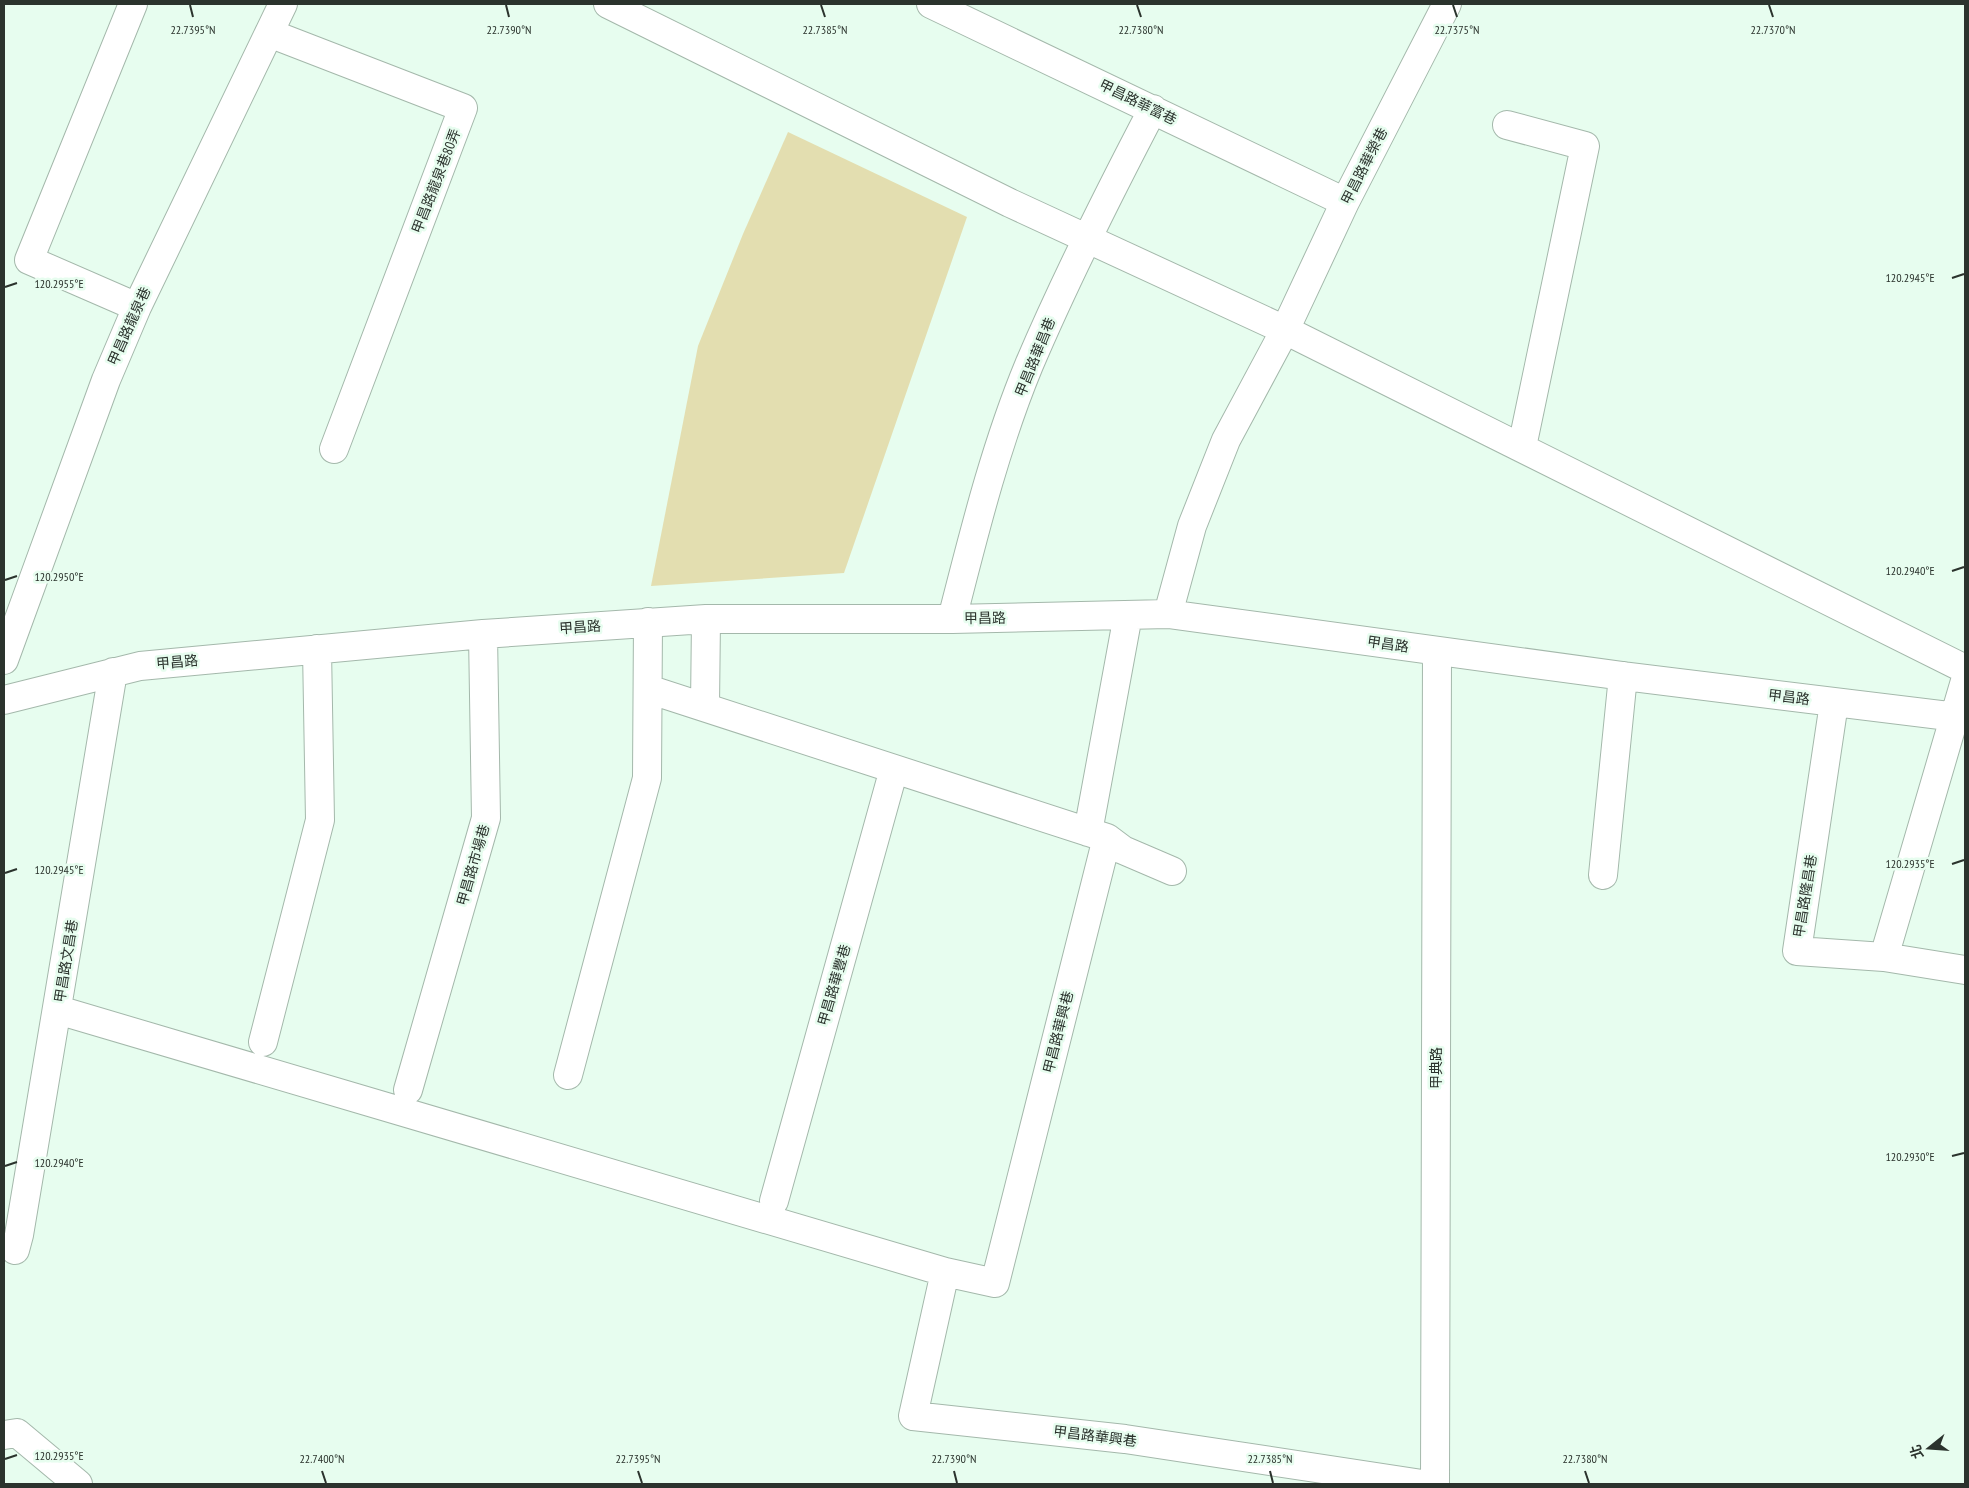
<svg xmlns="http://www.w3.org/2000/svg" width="1969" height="1488" font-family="'PT Sans Narrow','Noto Sans TC',sans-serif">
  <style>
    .green { fill: #e3deb0 }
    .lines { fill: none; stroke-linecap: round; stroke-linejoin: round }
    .minor-casing { stroke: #a4b8ab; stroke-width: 30 }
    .minor { stroke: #fff; stroke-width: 28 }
    .ticks { fill: none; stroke: #2b332d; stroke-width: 2 }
    .labels { text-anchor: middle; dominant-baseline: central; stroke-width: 5; stroke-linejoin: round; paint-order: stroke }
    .street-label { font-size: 14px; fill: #2b332d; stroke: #e7fdef }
    .ticks-label { font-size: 12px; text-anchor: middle; fill: #2b332d; stroke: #e7fdef; stroke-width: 5; stroke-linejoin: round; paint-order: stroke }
  </style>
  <rect width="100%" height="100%" fill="#e7fdef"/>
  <!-- green -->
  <path class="green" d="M788 132 967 217 844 573 651 586 698 346 743 234Z"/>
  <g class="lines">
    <!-- minor casing -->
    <g class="minor-casing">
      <path id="minor" d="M133 4 29 260 137 307
        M608 4 1010 203 1285 330 1965 669
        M931 4 1345 202
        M269 33 463 108 334 449
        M1507 125 1585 146 1522 447
        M1168 614 1192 526 1226 440 1285 330 1345 202 1447 4
        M952 619C974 533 995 447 1029 365 1066 278 1109 193 1153 109
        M4 660 106 380 137 307 283 4
        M648 689 1107 838 1123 850 1172 871
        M4 700 140 666 483 634 706 619H952L1168 614 1623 676 1965 718
        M1834 703 1797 951 1884 957 1965 970
        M705 706 706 619
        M1088 832 1128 615
        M1603 875 1623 676
        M1884 957 1965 681
        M58 1010 945 1272 995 1283 1107 838
        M263 1042 320 820 317 649
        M568 1075 647 778 648 622
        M408 1090 486 818 483 634
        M774 1201 894 769
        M15 1250 19 1235 113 672
        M945 1272 913 1416 1125 1439 1422 1484
        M4 1435 17 1433 78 1484
        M1435 1484 1437 651"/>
    </g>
    <!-- minor -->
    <use href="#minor" class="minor"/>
  </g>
  <!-- ticks -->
  <path class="ticks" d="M190 5 193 17M506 5 509 17M821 5 825 17M1137 5 1141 17M1453 5 1457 17M1769 5 1773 17M1952 278 1964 274M5 287 17 283M1952 571 1964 567M5 580 17 576M1952 864 1964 860M5 873 17 869M1952 1156 1964 1153M5 1166 17 1162M5 1459 17 1455M322 1471 326 1483M638 1471 642 1483M954 1471 957 1483M1270 1471 1273 1483M1585 1471 1589 1483"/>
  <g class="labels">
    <!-- street labels -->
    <g class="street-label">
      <text transform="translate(1138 102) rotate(26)">甲昌路華富巷</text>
      <text transform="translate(1364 166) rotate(-63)">甲昌路華榮巷</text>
      <text transform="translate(436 181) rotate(-69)">甲昌路龍泉巷80弄</text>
      <text transform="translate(129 326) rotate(-66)">甲昌路龍泉巷</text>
      <text transform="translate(1035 357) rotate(-68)">甲昌路華昌巷</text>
      <text transform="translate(985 618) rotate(-1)">甲昌路</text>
      <text transform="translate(580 627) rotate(-4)">甲昌路</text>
      <text transform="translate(1388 644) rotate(8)">甲昌路</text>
      <text transform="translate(177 662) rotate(-5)">甲昌路</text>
      <text transform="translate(1789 697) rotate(7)">甲昌路</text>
      <text transform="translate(473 865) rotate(-74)">甲昌路市場巷</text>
      <text transform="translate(1805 896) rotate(-81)">甲昌路隆昌巷</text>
      <text transform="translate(66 961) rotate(-81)">甲昌路文昌巷</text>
      <text transform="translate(834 985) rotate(-74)">甲昌路華豐巷</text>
      <text transform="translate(1058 1032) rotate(-76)">甲昌路華興巷</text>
      <text transform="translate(1436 1068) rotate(-90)">甲典路</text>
      <text transform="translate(1095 1436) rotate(7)">甲昌路華興巷</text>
    </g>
  </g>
  <g class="ticks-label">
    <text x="193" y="34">22.7395°N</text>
    <text x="509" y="34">22.7390°N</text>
    <text x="825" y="34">22.7385°N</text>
    <text x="1141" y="34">22.7380°N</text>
    <text x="1457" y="34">22.7375°N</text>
    <text x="1773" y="34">22.7370°N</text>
    <text x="1910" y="282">120.2945°E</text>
    <text x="59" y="288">120.2955°E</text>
    <text x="1910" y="575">120.2940°E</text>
    <text x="59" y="581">120.2950°E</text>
    <text x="1910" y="868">120.2935°E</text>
    <text x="59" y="874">120.2945°E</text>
    <text x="1910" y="1161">120.2930°E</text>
    <text x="59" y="1167">120.2940°E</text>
    <text x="59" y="1460">120.2935°E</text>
    <text x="322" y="1463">22.7400°N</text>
    <text x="638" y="1463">22.7395°N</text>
    <text x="954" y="1463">22.7390°N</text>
    <text x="1270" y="1463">22.7385°N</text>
    <text x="1585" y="1463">22.7380°N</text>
  </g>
  <!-- border -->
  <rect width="1969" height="1488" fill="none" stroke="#2b332d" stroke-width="10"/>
  <!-- north arrow -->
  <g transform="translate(1929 1448) rotate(253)" stroke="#e7fdef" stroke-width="4" paint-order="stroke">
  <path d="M0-4L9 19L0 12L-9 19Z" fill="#2b332d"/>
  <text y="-8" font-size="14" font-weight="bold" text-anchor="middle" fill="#2b332d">北</text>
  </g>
</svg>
